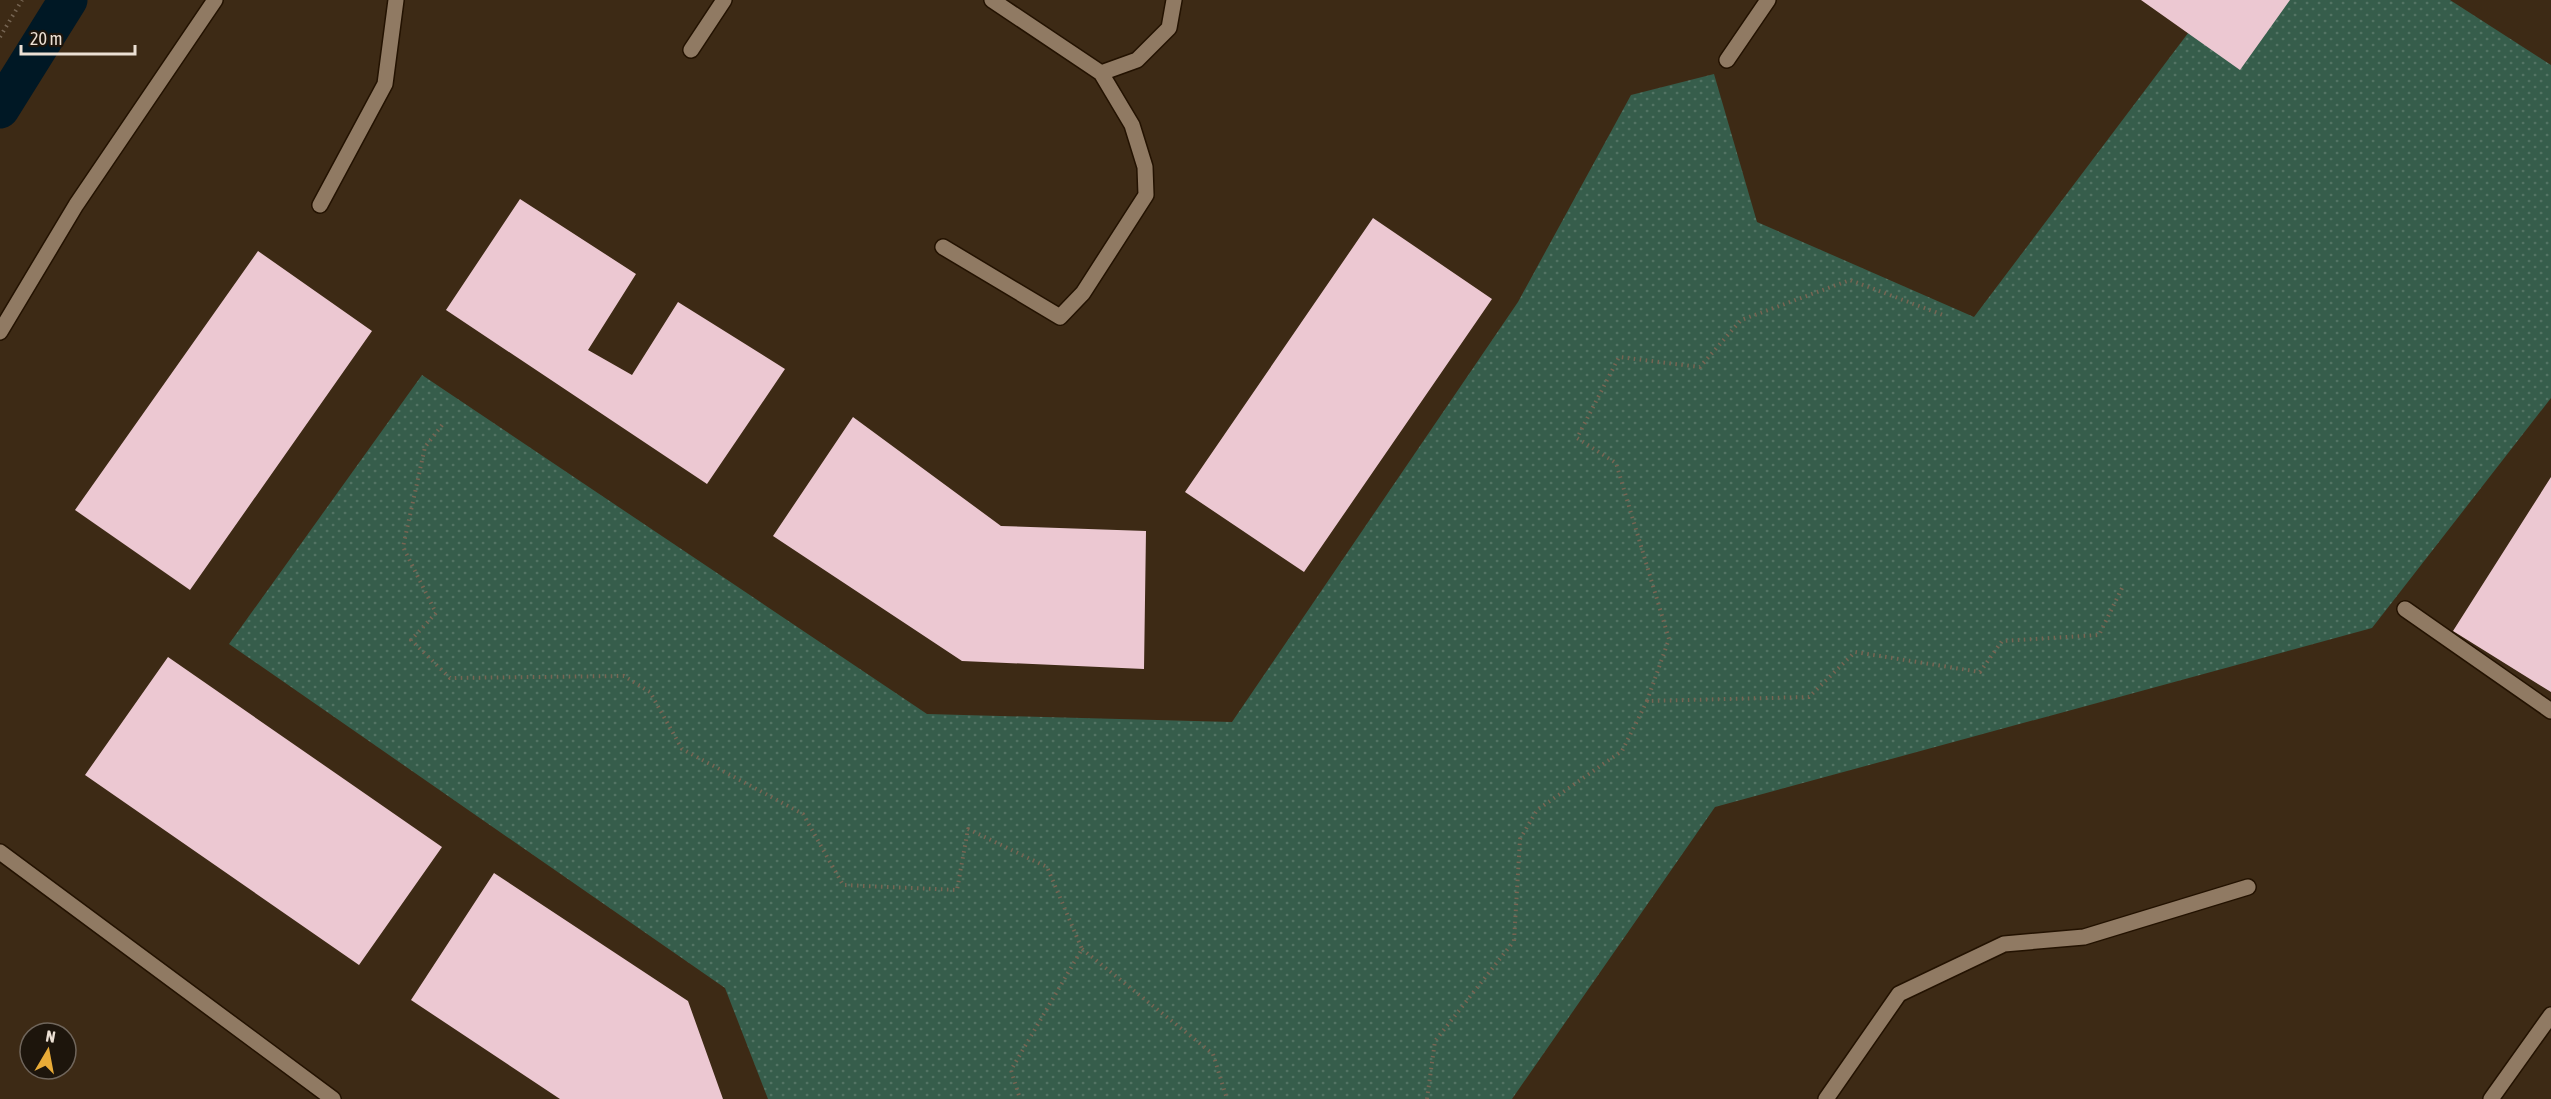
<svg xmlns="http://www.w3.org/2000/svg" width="2551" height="1099" font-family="'Asap Condensed',sans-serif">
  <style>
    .park { fill: url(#park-dots) }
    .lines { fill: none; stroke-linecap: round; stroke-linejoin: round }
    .canal { stroke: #001825; stroke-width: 39 }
    .building { fill: #ecc8d2 }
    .lane-casing { stroke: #231201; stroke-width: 18 }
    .street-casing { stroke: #231201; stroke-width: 18 }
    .path { stroke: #766553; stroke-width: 4; stroke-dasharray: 1.5 4.5; stroke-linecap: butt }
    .lane { stroke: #907a63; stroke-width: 15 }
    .street { stroke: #907a63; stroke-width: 15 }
  </style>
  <defs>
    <pattern id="park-dots" width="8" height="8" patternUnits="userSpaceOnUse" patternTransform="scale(1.5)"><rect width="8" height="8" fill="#365d4b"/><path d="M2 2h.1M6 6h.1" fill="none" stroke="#537464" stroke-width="1.8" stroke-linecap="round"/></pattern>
  </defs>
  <rect width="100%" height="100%" fill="#3d2a15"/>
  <!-- park -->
  <path class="park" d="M2213 0H2450L2551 65V398L2372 628 1715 807 1512 1099H768L725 988 229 644 422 375 927 714 1232 722 1518 302 1631 95 1714 74 1757 222 1974 317Z"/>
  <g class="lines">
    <!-- canal -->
    <path class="canal" d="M0 109 68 0"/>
  </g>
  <!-- building -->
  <path class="building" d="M2141 0H2290L2240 70Z
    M520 199 636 274 588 350 632 375 678 302 785 369 707 484 446 310Z
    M1373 218 1492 299 1304 572 1185 492Z
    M258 251 372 331 190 590 75 510Z
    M853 417 1001 526 1146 531 1144 669 962 661 773 536Z
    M2551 477V692L2453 631Z
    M168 657 442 847 359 965 85 775Z
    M494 873 688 1001 723 1099H560L411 1000Z"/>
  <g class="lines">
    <!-- lane casing -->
    <g class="lane-casing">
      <path id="lane" d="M992 0 1101 73 1137 60 1169 28 1174 0
        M691 50 724 0
        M320 205 385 84 396 0
        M943 247 1060 317 1083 293 1146 195 1145 167 1132 125 1101 73
        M2405 609 2551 711
        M0 852 333 1099
        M1826 1099 1899 994 2004 944 2084 937 2248 887"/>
    </g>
    <!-- street casing -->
    <g class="street-casing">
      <path id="street" d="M1727 60 1768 0
        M0 332 76 205 215 0
        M2491 1099 2551 1015"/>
    </g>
    <!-- path -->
    <path class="path" d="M0 37 22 0
      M442 425 425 447 403 547 436 613 411 640 450 678 624 676 650 692 682 749 803 814 843 885 957 890 968 829 1047 867 1082 949 1011 1070 1020 1099
      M1647 701 1669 639 1616 463 1577 438 1619 357 1700 367 1741 320 1850 280 1943 315
      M1082 949 1213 1054 1227 1099
      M1427 1099 1435 1041 1514 941 1520 839 1537 810 1622 751 1647 701 1809 697 1855 652 1980 672 2002 641 2099 635 2123 586"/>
    <!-- lane -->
    <use href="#lane" class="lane"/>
    <!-- street -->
    <use href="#street" class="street"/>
  </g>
  <!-- north arrow -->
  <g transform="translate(48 1051) rotate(10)"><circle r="28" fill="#1d150c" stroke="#70665c" stroke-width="1.5"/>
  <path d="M0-4.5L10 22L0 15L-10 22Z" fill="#e9ab37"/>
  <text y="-9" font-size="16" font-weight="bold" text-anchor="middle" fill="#ece0d4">N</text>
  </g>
  <!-- scale -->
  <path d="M21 45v9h114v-9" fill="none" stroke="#ece0d4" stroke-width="3"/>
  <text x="30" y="45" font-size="18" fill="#ece0d4" stroke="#1d150c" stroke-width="4.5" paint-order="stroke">20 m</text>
</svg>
